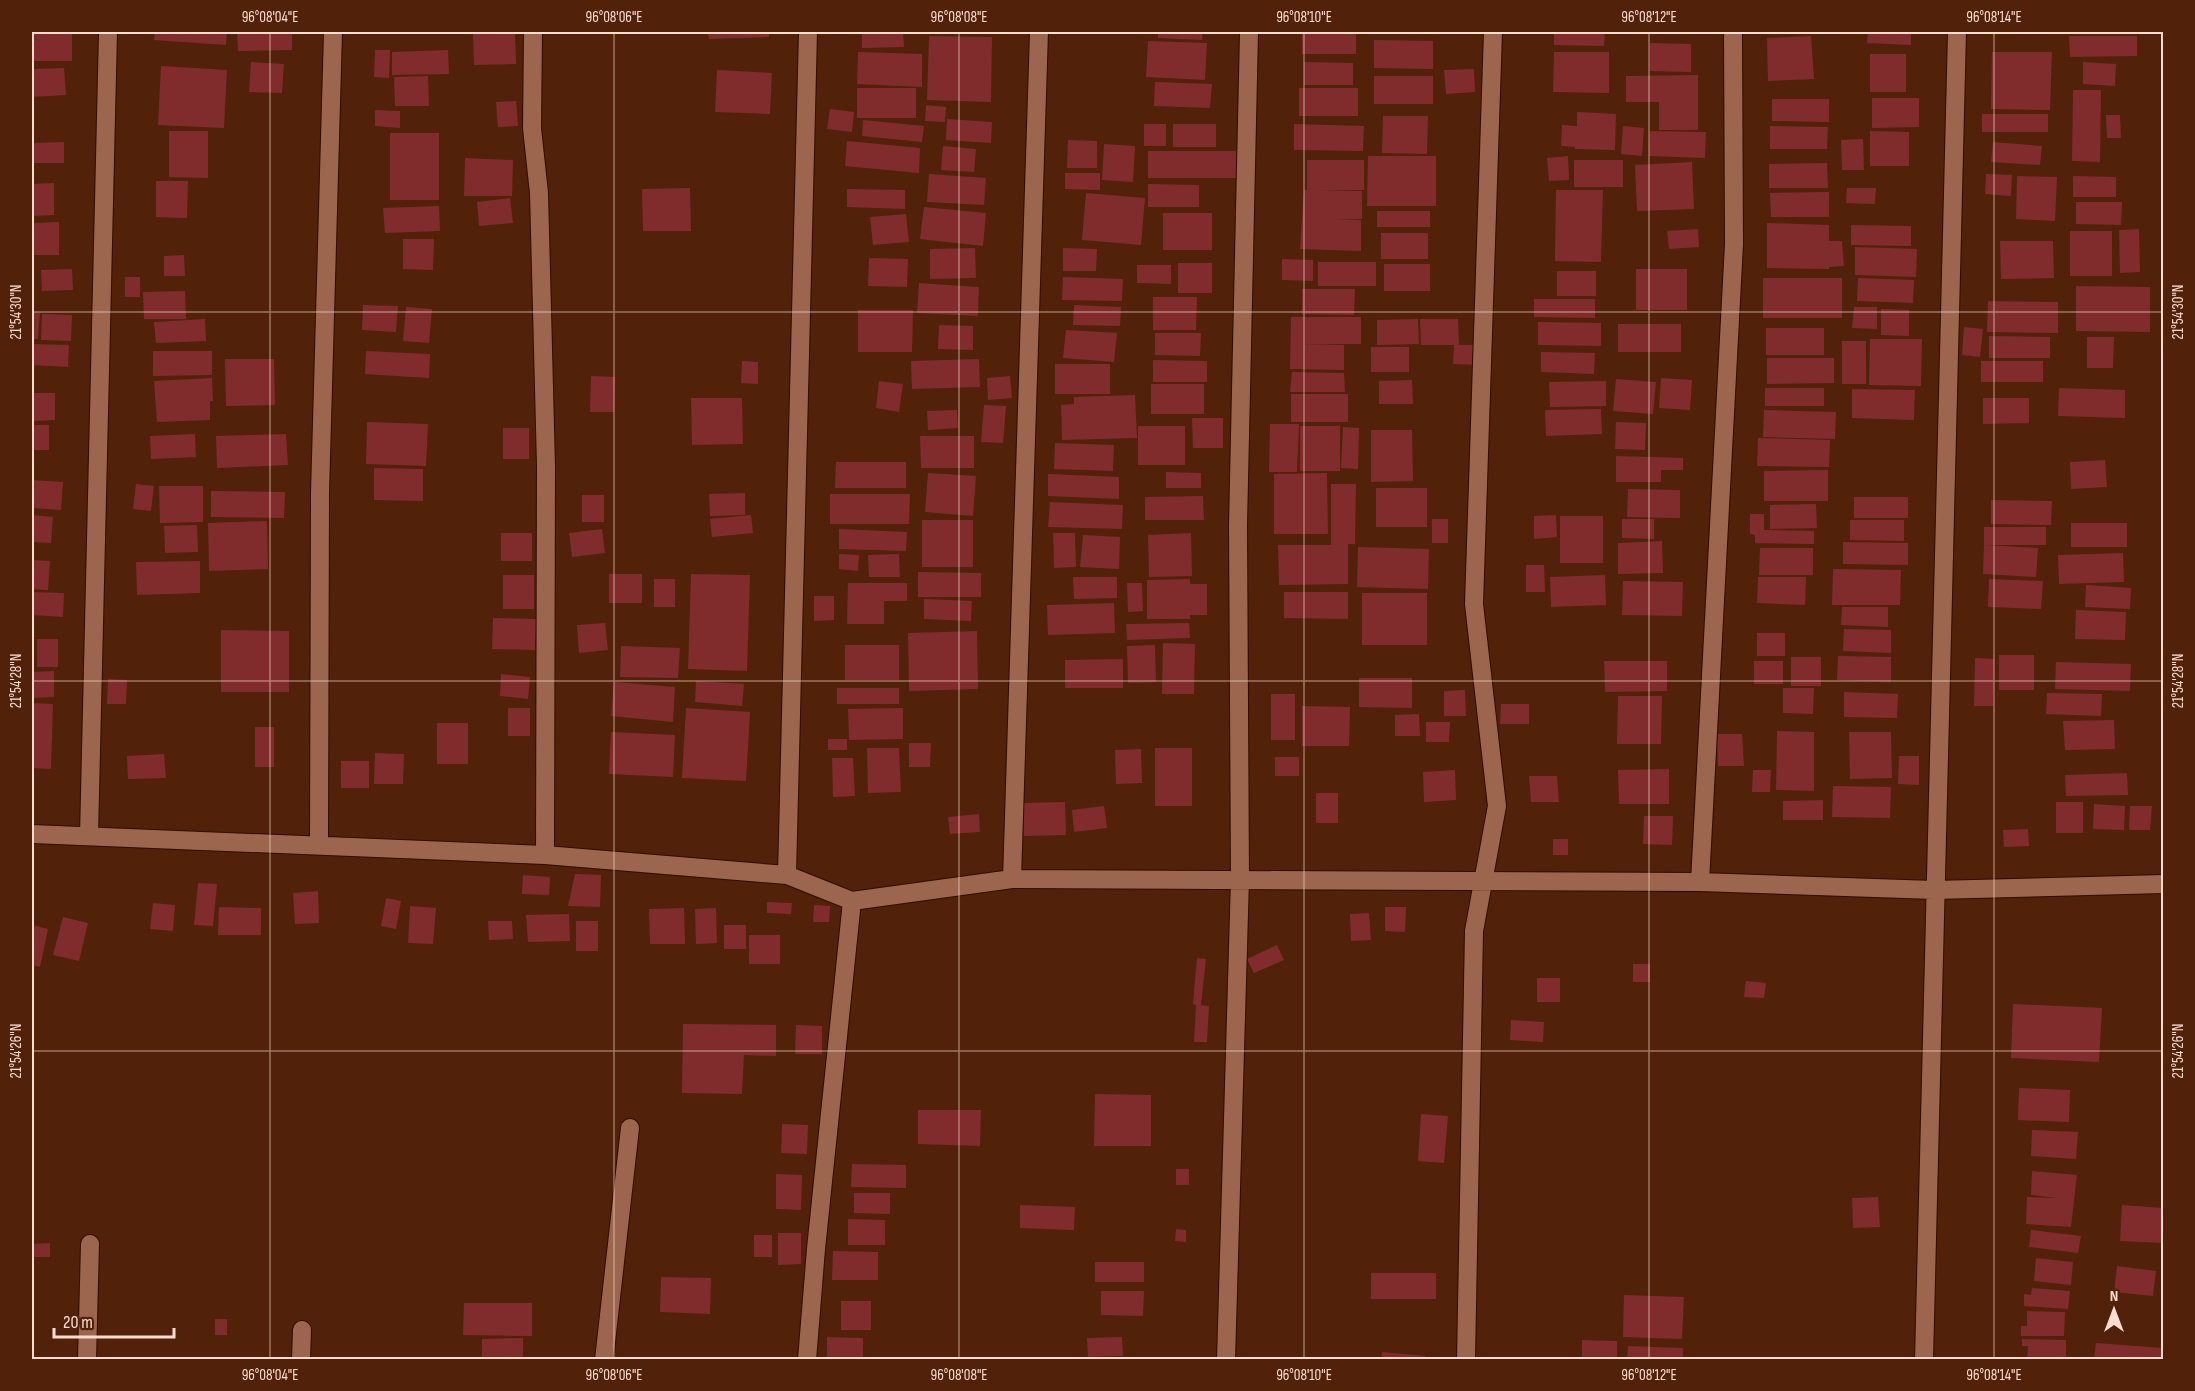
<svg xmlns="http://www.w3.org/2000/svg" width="2195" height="1391" font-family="'Sofia Sans Condensed',sans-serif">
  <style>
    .building { fill: #802c2c }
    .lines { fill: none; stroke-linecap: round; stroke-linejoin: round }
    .minor-casing { stroke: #300c00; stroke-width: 20 }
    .minor { stroke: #9c654d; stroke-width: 18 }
    .ticks { fill: none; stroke: #fdddd0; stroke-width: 1.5; stroke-opacity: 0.45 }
    .neatline { fill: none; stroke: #fdddd0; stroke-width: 2 }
    .ticks-label { font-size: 15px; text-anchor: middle; fill: #fdddd0 }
  </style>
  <rect width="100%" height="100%" fill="#512109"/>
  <!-- building -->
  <path class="building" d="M32 32H72V61H32Z
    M155 32H227L226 45 154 40Z
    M237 32H292V50L238 51Z
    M473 32H515L516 64 474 65Z
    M708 32H769V37L709 39Z
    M862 32H903L904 47 862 48Z
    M1158 32H1203L1202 40 1158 38Z
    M1302 32H1356V54H1302Z
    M1554 32H1605L1604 46 1554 45Z
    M1868 32H1911V45L1867 43Z
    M929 36 992 37 991 102 927 100Z
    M1811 36 1814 79 1768 81 1767 38Z
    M2069 36H2137V56L2070 57Z
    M1374 40 1433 41V69L1374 68Z
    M1148 41 1207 43 1205 80 1146 77Z
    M1650 43 1691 44V72L1650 71Z
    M375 50H390L389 78 374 77Z
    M448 50 449 74 392 75V52Z
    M858 52 922 54V87L857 84Z
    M1554 52H1609V93L1553 92Z
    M1992 52H2052L2050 110 1991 109Z
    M1870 54H1906V92H1870Z
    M251 62 284 64 282 93 249 92Z
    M1304 62 1353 63V85H1304Z
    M2083 62 2116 64 2115 86 2083 84Z
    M161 66 227 70 224 128 158 125Z
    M64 68 66 95 32 97V69Z
    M1474 69 1475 92 1446 94 1444 70Z
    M717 70 772 73 770 114 715 112Z
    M1698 75V130H1659V102H1626V76Z
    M428 76 429 106H395L394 77Z
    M1374 76H1433V104H1374Z
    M1155 82 1212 84 1210 108 1154 106Z
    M857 88H916V118H857Z
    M1299 88H1358V116H1299Z
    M2073 90H2101L2100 162 2072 161Z
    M1872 98H1919V127L1872 128Z
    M1772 99H1829V122L1772 121Z
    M516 101 518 126 498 127 496 102Z
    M926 105 946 107 945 122 925 121Z
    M830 109 854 112 852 132 827 129Z
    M375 110 400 111V128L375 126Z
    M1577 112 1616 114 1615 150 1575 149V147L1561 146 1562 125 1577 126Z
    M1982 114H2048V132H1982Z
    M2106 115H2120L2121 138H2107Z
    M1383 116H1428L1427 154 1382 153Z
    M947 119 992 122 991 143 946 140Z
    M863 120 924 126 922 142 862 136Z
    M1144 124H1166V146H1144Z
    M1173 124H1216V147H1173Z
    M1294 124 1364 126 1363 151 1294 150Z
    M1623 126 1644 128 1642 156 1621 154Z
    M1770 126 1828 127 1827 149H1770Z
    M169 131H208V178L169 177Z
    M1650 131 1706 132 1705 158 1649 156Z
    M1870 131 1909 132V166H1870Z
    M390 133H439V200H390Z
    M1863 139 1864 170H1842L1841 140Z
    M1068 140 1097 141V168H1067Z
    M847 141 920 148 919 173 845 166Z
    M64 142V163H32V143Z
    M1993 142 2042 146 2040 165 1991 162Z
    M1104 144 1135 146 1133 182 1102 180Z
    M943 146 976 149 974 172 941 170Z
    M1148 151H1240V178H1148Z
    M1368 156H1436V206H1367Z
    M1568 156 1569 180 1549 181 1547 158Z
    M465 158 513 160 512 196H464Z
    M1307 160H1364V190H1318L1362 191V219H1335L1361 220V251L1300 249 1304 190H1307Z
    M1574 160H1623V187H1574Z
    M1692 162 1694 209 1637 211 1635 165Z
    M1827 163 1828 188H1769V164Z
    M1065 173H1100V190L1065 189Z
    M929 174 986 178 984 205 927 202Z
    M1986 174 2012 175 2011 196 1985 194Z
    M2017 176 2057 177 2055 221 2016 219Z
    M2073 176 2116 177V197H2073Z
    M156 181H188L187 218 156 217Z
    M54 183V215L32 216V184Z
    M1148 184 1199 185V207H1148Z
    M690 188 691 231H643L642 189Z
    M1847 188H1876L1875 204 1846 203Z
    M847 189 905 190V209L847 207Z
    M1556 190H1603L1601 262 1555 261Z
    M1829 192V217H1771L1770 193Z
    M1086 193 1145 198 1141 245 1082 240Z
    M510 198 513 223 479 226 477 202Z
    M2076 202H2122L2121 225 2076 224Z
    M439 206 440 231 385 233 383 208Z
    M924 207 986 213 983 246 920 239Z
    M1377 211H1430V227H1377Z
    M1163 213H1212V250H1163Z
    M906 214 909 242 873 245 870 217Z
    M59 222V255H32V223Z
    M1767 223 1829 225V241H1842L1844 266 1829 267V269L1767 268Z
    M1851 225 1911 226V246L1851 245Z
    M1698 229 1699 247 1669 249 1667 231Z
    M2139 229 2140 272 2120 273 2119 230Z
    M2070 231H2112V276H2070Z
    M1381 233H1428V259H1381Z
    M403 239H434L433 270 403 269Z
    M2000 241H2053L2054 278 2001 279Z
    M1855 247 1917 249 1916 277 1855 275Z
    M975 248 976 278 930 279V249Z
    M1063 248 1097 249 1096 271H1063Z
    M184 255 185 276H164V256Z
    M869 258 908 259 907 287 868 286Z
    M1282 259 1313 260V281L1282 280Z
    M1318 262H1376V286H1318Z
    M1178 263H1212V293H1178Z
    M1384 264H1430V291H1384Z
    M1137 265H1171V284L1137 283Z
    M72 269 73 290 42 291 41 270Z
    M1636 269H1687V310H1636Z
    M1557 271H1596V296H1557Z
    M125 277H140V297H125Z
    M1063 277 1123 279 1122 301 1062 300Z
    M1763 278H1842V318H1763Z
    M1858 278 1914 280 1913 303 1857 301Z
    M919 283 979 287 978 316 917 313Z
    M2076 286 2150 287V332L2076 331Z
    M1302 289H1355L1354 315 1302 314Z
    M185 291 186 319H144L143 292Z
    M1153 297H1197L1196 330H1153Z
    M1534 299H1595V318L1534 317Z
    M1988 301 2058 302V333L1987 332Z
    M363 305 398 306 396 332 362 330Z
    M1074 305 1121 307 1120 326 1073 325Z
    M406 307 432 309 429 343 403 341Z
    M1854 307H1877V329L1852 328Z
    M1881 309 1909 310V336L1881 335Z
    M858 310H913L912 352H858Z
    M32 312 40 313 38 339H32Z
    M42 314 72 315 71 341 41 340Z
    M1291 317H1361V344H1303L1344 345V370L1290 369Z
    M205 319 206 341 156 343 154 322Z
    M1418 319 1419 344 1377 345V320Z
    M1420 319H1458L1459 345H1479V365L1453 364 1454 345H1421Z
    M1538 322 1601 323V346L1538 345Z
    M1618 324H1681V352H1618Z
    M939 325 973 326V350L938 349Z
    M1964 327 1983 329 1980 357 1962 355Z
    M1766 328H1824V355H1766Z
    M1066 330 1117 333 1114 362 1063 358Z
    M1155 333H1201L1200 356 1155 355Z
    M1989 336 2050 337V358H1989Z
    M2087 337H2114L2113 368H2087Z
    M1870 339H1922L1921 386 1869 385Z
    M1842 341H1866V384H1842Z
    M32 344 69 345 68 367 32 365Z
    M1371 347H1409V372H1371Z
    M153 351H212V375L153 376Z
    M366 351 430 354 429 378 365 374Z
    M1541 352 1595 353 1594 374 1541 372Z
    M1767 358H1834V383L1767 384Z
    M225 359H274L275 405 226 406Z
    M979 359 980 387 912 389 911 361Z
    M1153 360 1207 361V382H1153Z
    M742 361 758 362V384L741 383Z
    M1981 361H2043V382H1981Z
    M1055 364H1110V394H1055Z
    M1292 372 1344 373 1345 392H1290Z
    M591 376 615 377 614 412H590Z
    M1010 376 1012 398 988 400 987 378Z
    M212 378 213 401H210V420L157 422 154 381Z
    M1661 378 1692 380 1690 410 1659 408Z
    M1616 379 1656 382 1653 414 1613 411Z
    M1412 380 1413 404H1379V381Z
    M879 381 903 384 899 412 876 408Z
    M1606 381V406L1550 407 1549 382Z
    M1151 384H1204V414H1151Z
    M1765 388H1824V406H1765Z
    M2059 388 2125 390V418L2058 416Z
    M1852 389 1915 390 1914 420 1852 418Z
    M32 393H55V420L32 421Z
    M1291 394H1348V422H1291Z
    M1135 395 1137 438 1062 440 1061 405 1074 404V397Z
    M691 398H742L743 444 692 445Z
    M1983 398H2029V423L1983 424Z
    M984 405 1006 406 1003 443 981 442Z
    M1601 409 1602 434 1546 436 1545 410Z
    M957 410 958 428 928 430 927 411Z
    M1764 410 1836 412 1835 439 1763 437Z
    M1192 418H1223V448H1193Z
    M367 422 428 424 426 466 366 464Z
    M1616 422 1646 423 1645 450 1615 449Z
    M1270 424H1299L1297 472H1269Z
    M32 425H49V450H32Z
    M1138 426H1185V465H1138Z
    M1300 426H1340V471H1300Z
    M1343 427 1359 428 1358 469 1341 468Z
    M503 428H529V459H503Z
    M1371 430H1412L1413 481 1371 482Z
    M195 434 196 457 151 459 150 436Z
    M286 434 288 465 217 468 216 436Z
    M920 436H974V468H921Z
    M1758 438 1830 440 1829 467 1757 466Z
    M1055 443 1114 445 1113 471 1054 469Z
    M1616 456 1683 458V470H1661V482H1616Z
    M2105 460 2107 487 2071 489 2070 462Z
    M836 462H906V488H835Z
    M374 468 423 469V501L374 500Z
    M1828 470V501H1764V471Z
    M1166 472 1201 473V488H1166Z
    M928 473 976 476 973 516 925 512Z
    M1327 473 1328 534H1274V474Z
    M1048 474 1119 477V499L1048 496Z
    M32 480 63 482 61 510 32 508Z
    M136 484 154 486 151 511 133 509Z
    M1331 484H1356L1355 544H1348V584L1279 585 1278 545H1331Z
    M159 486H203V522L160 523Z
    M1376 488H1427V527H1376Z
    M1628 489 1680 490V518L1627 517Z
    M211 491 285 492 284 518 211 517Z
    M745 493V515L710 516 709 494Z
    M830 494H910L909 524H830Z
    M582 495H604V522H582Z
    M1203 496 1204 520H1145V497Z
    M1854 497H1908V518H1854Z
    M1991 500 2052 501 2051 525 1991 524Z
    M1050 502 1123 505 1122 529 1048 527Z
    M1816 504 1817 528 1770 529V505Z
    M1750 514H1764V530L1814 531V544L1755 543V535L1750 534Z
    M32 515 53 517 51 543 32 542Z
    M751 515 753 533 712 537 710 519Z
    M1556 515 1557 537 1534 539V516Z
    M1560 516H1603V563H1560Z
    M1432 519H1448V543H1432Z
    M1622 519H1654V539L1622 538Z
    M922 520H973V567H922Z
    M1850 520H1904V541L1850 540Z
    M267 521 268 569 209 571 208 523Z
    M2071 523H2127V547H2071Z
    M197 525 198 552 165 553 164 526Z
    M1984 527H2046V545H1984Z
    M602 529 605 553 572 557 569 533Z
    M839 529 907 532 906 551 839 549Z
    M501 533H532V561H501Z
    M1053 533H1075L1076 567 1054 568Z
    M1191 533 1192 576 1149 577 1148 535Z
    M1083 535 1120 537 1119 569 1080 567Z
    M1662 541 1663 573 1618 574V543Z
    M1843 542 1908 543V565L1843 564Z
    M1984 545 2038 548 2036 577 1983 574Z
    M1358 547 1429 549 1428 589 1357 587Z
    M1760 548H1813V575H1759Z
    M2123 553 2124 582 2059 584 2058 555Z
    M839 554 859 555 858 571 839 569Z
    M899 554 900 577H869L868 555Z
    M32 560 50 561 48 590 32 589Z
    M200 561V593L137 595 136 562Z
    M1526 565H1544L1545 592H1526Z
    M1833 569 1901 570 1900 605H1832Z
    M918 572 981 573V597H918Z
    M609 574H642V603H609Z
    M691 574 750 575 747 671 688 669Z
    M503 575H534V609H503Z
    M1605 575 1606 605 1551 607 1550 577Z
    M1073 577H1117V598L1074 599Z
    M1758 577H1806L1805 605 1757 603Z
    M654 579H675V607H654Z
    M1190 579V584H1207V615H1190V619H1147V580Z
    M1989 579 2043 581 2041 609 1988 607Z
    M1623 581 1683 582 1682 616 1622 615Z
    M848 583H907V601H884V624H847Z
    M1127 583H1142L1143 611 1128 612Z
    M2086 585 2131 588 2130 609 2085 607Z
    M32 592 64 593 63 617 32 615Z
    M1284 592H1348V619L1284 618Z
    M1362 593H1427V645H1362Z
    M814 596H834V620L814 621Z
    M924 599 972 601 971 621 924 619Z
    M1114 603 1115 633 1048 635 1047 605Z
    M1842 607H1888V627L1841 625Z
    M2076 610 2126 612 2125 640 2075 639Z
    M493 618 536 619 535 650 492 649Z
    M605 623 608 650 579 653 577 625Z
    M1189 623 1190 638 1127 640 1126 624Z
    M1844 629 1891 630V653L1843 651Z
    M221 630 289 631V692H221Z
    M977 631 978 689 909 691 908 633Z
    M1757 633H1785V656H1757Z
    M37 639H58V667H37Z
    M1163 643 1195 644 1194 694H1162Z
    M845 645H899V680H845Z
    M1155 645 1156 682 1128 683 1127 646Z
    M621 646 680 648 678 678 620 677Z
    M1999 655H2034V690H1999Z
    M1838 656 1891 657V682L1837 680Z
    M1791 657H1821V686H1791Z
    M1975 658 1994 659 1993 706H1974Z
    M1123 659V688H1065V660Z
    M1604 661H1667V691L1605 692Z
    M1754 661H1783V684H1754Z
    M2056 662 2131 664 2130 691 2055 689Z
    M54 671V697L32 698V672Z
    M501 674 530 677 528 699 500 696Z
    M1359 678H1412V708L1359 707Z
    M108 679 127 680 126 704H107Z
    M696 681 744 684 742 706 695 702Z
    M614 682 675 687 673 722 611 716Z
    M837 688H899V704H837Z
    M1783 688H1814L1813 714 1783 713Z
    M1465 690 1466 716H1444V691Z
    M1844 692 1898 694 1897 718 1844 717Z
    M2047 693 2102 694 2101 716 2046 714Z
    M1271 694H1295V740H1271Z
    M1618 696H1662L1661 744H1617Z
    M32 703 53 704 51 769 32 768Z
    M1501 704H1529V724H1500Z
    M1302 706 1350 707 1349 746H1302Z
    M508 708H530V736H508Z
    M686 708 750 712 746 781 682 778Z
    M903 708V739L849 740 848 709Z
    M1419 714 1420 736H1395V715Z
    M2114 720 2115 749 2065 750 2063 721Z
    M1426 722H1450L1449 742H1426Z
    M437 723H468V764H437Z
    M255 727H274V767H255Z
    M1777 731 1814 732V791L1776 790Z
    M611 732 675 735 673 777 609 774Z
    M1849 732H1891L1892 778 1850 779Z
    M1717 734H1742L1744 766H1718Z
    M828 739H847V750H828Z
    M909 743H931L930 767H909Z
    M867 748H899L901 792 868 793Z
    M1155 748H1192V806H1155Z
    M1141 749 1142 783 1116 784 1115 750Z
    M375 753 404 754 403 784H374Z
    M164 754 166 778 128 779 127 756Z
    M1899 756H1919V785L1898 784Z
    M1275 757H1299V776H1275Z
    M832 758H853L855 796 833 797Z
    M341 761H369V788H341Z
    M1669 769V804H1619L1618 770Z
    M1455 770 1456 800 1424 802 1423 772Z
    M1753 770H1771L1770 792H1752Z
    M2127 773 2128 795 2066 796 2065 775Z
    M1529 776H1557L1559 802H1531Z
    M1833 786 1891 787 1890 818 1832 817Z
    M1316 793H1338V823H1316Z
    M1823 800V820H1783V801Z
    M1065 802 1066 835 1024 836 1022 803Z
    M2056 802H2083V833H2056Z
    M2094 804 2125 806 2124 830 2093 829Z
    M1104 806 1107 828 1074 832 1072 810Z
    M2130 806H2152L2150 830H2129Z
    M979 814 980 832 950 834 948 817Z
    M1644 816H1673L1672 845 1643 844Z
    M2028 829 2029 846 2004 847 2003 830Z
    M1553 839H1568V855H1553Z
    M575 874 601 875 600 907 568 906Z
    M523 875 550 877 549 895 522 894Z
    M198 883 217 884 213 926 194 925Z
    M318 891 319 923 295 924 293 893Z
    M386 898 401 901 396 929 381 926Z
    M767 902 792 903 791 914 767 913Z
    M153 903 175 905 173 931 150 929Z
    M814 905 830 906 829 922H813Z
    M410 906 436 908 433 944 408 943Z
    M219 907 261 908V935H218Z
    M1385 907H1406L1405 932 1385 931Z
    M684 908 685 944H650L649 909Z
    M716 908 717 943 696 944 695 909Z
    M1369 913 1371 940 1351 941 1350 914Z
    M569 914 570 941 528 942 526 915Z
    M63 917 88 923 79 961 53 955Z
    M488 921H512L513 939 489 940Z
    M576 921H598V951H576Z
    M32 925 48 929 40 967 32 965Z
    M724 925H746V949H724Z
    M749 935H780V964H749Z
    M1277 945 1284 960 1254 973 1247 959Z
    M1197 958 1206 959 1201 1005 1209 1006 1207 1042H1194L1196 1005 1193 1004Z
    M1633 964H1650V982H1633Z
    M1537 978H1560V1002H1537Z
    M1746 981 1766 983 1764 998 1744 997Z
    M2013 1004 2102 1008 2099 1062 2011 1058Z
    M1511 1020 1544 1022 1543 1042 1510 1040Z
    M683 1024 776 1025V1056L744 1055 742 1094 682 1093Z
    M796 1025 822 1026V1054H795Z
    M2019 1088 2070 1090 2069 1122 2018 1120Z
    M1095 1094 1151 1095V1146H1094Z
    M918 1110H981L980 1146 918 1144Z
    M1421 1114 1448 1116 1444 1163 1418 1161Z
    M782 1124 808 1125 807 1154 781 1153Z
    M2032 1130 2078 1132 2076 1159 2031 1156Z
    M852 1164 906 1165V1188L851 1187Z
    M1176 1169H1189V1185H1176Z
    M2032 1171 2077 1175 2071 1227 2026 1224 2027 1197 2057 1198 2031 1195Z
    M776 1174 802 1175 801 1210 776 1209Z
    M854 1193H890V1214L854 1213Z
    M1878 1197 1880 1227 1853 1228 1852 1198Z
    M1020 1205 1075 1207 1074 1230 1020 1228Z
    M2122 1205 2164 1208 2163 1243 2120 1241Z
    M848 1219 885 1220V1245H848Z
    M1176 1229 1186 1230V1242L1175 1241Z
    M2031 1230 2081 1236 2078 1253 2029 1247Z
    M778 1233H801V1264L778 1265Z
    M754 1235H772V1257H754Z
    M50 1243V1257H32V1244Z
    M833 1251 878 1252V1280H832Z
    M2036 1258 2073 1262 2071 1285 2034 1281Z
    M1095 1262H1144V1282H1095Z
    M2117 1266 2156 1271 2153 1296 2114 1292Z
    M1371 1273H1436V1299H1371Z
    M661 1277 711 1278 710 1314 660 1312Z
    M2032 1288 2070 1291 2068 1309 2024 1306V1294L2031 1295Z
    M1101 1291H1144L1143 1316 1101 1315Z
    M1624 1295 1684 1297 1682 1339 1623 1337Z
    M841 1301H871V1330H841Z
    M464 1303H532V1336L463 1335Z
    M2027 1311 2065 1312 2064 1336H2021V1326H2027Z
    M215 1319H227V1335H215Z
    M827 1337 863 1338V1360H827Z
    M1122 1337 1123 1356 1088 1357 1087 1338Z
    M523 1338V1360H482V1339Z
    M2022 1339 2066 1340V1360H2027L2028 1346H2022Z
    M1582 1340 1617 1341V1360H1582Z
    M2096 1343 2163 1348 2162 1360H2094Z
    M1628 1346 1683 1348V1360H1627Z
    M1382 1352 1425 1356V1360H1381Z"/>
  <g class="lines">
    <!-- minor casing -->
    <g class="minor-casing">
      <path id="minor" d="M533 32 532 128 539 193 546 466 545 855
        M32 834 545 855 787 875 852 901 1012 879 1700 882 1934 890 2164 884
        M89 836 108 32
        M319 845 320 493 333 32
        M787 875 808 32
        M1012 879 1039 32
        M1700 882 1734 244 1733 32
        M87 1360 90 1244
        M301 1360 302 1330
        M604 1360 630 1128
        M807 1360 816 1249 852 901
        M1226 1360 1240 879 1238 525 1249 32
        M1466 1360 1474 931 1497 806 1474 604 1493 32
        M1924 1360 1957 32"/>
    </g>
    <!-- minor -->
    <use href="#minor" class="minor"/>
  </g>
  <!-- ticks -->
  <path class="ticks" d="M270 32V1360M614 32V1360M959 32V1360M1304 32V1360M1649 32V1360M1994 32V1360M32 312H2164M32 681H2164M32 1051H2164"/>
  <!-- border -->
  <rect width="2195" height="1391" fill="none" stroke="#512109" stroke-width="66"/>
  <!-- north arrow -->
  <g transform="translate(2114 1310)" stroke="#512109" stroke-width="4.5" paint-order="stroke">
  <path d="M0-4.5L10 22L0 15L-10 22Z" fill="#fdddd0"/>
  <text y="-9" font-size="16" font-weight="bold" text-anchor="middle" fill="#fdddd0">N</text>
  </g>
  <!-- scale -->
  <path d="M54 1328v9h120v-9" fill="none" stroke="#fdddd0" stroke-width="3"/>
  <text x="63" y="1328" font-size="18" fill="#fdddd0" stroke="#512109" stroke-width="4.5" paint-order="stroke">20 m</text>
  <rect x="33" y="33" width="2129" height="1325" class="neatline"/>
  <g class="ticks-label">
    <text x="270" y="22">96°08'04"E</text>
    <text x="614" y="22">96°08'06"E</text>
    <text x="959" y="22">96°08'08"E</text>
    <text x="1304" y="22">96°08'10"E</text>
    <text x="1649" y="22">96°08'12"E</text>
    <text x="1994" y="22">96°08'14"E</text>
    <text transform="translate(16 312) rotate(-90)" y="5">21°54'30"N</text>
    <text transform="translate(2178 312) rotate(-90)" y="5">21°54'30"N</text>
    <text transform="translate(16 681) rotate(-90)" y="5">21°54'28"N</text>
    <text transform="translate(2178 681) rotate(-90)" y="5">21°54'28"N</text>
    <text transform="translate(16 1051) rotate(-90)" y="5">21°54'26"N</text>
    <text transform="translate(2178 1051) rotate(-90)" y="5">21°54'26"N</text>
    <text x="270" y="1380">96°08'04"E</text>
    <text x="614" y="1380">96°08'06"E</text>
    <text x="959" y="1380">96°08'08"E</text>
    <text x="1304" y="1380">96°08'10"E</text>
    <text x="1649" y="1380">96°08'12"E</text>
    <text x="1994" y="1380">96°08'14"E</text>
  </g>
</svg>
